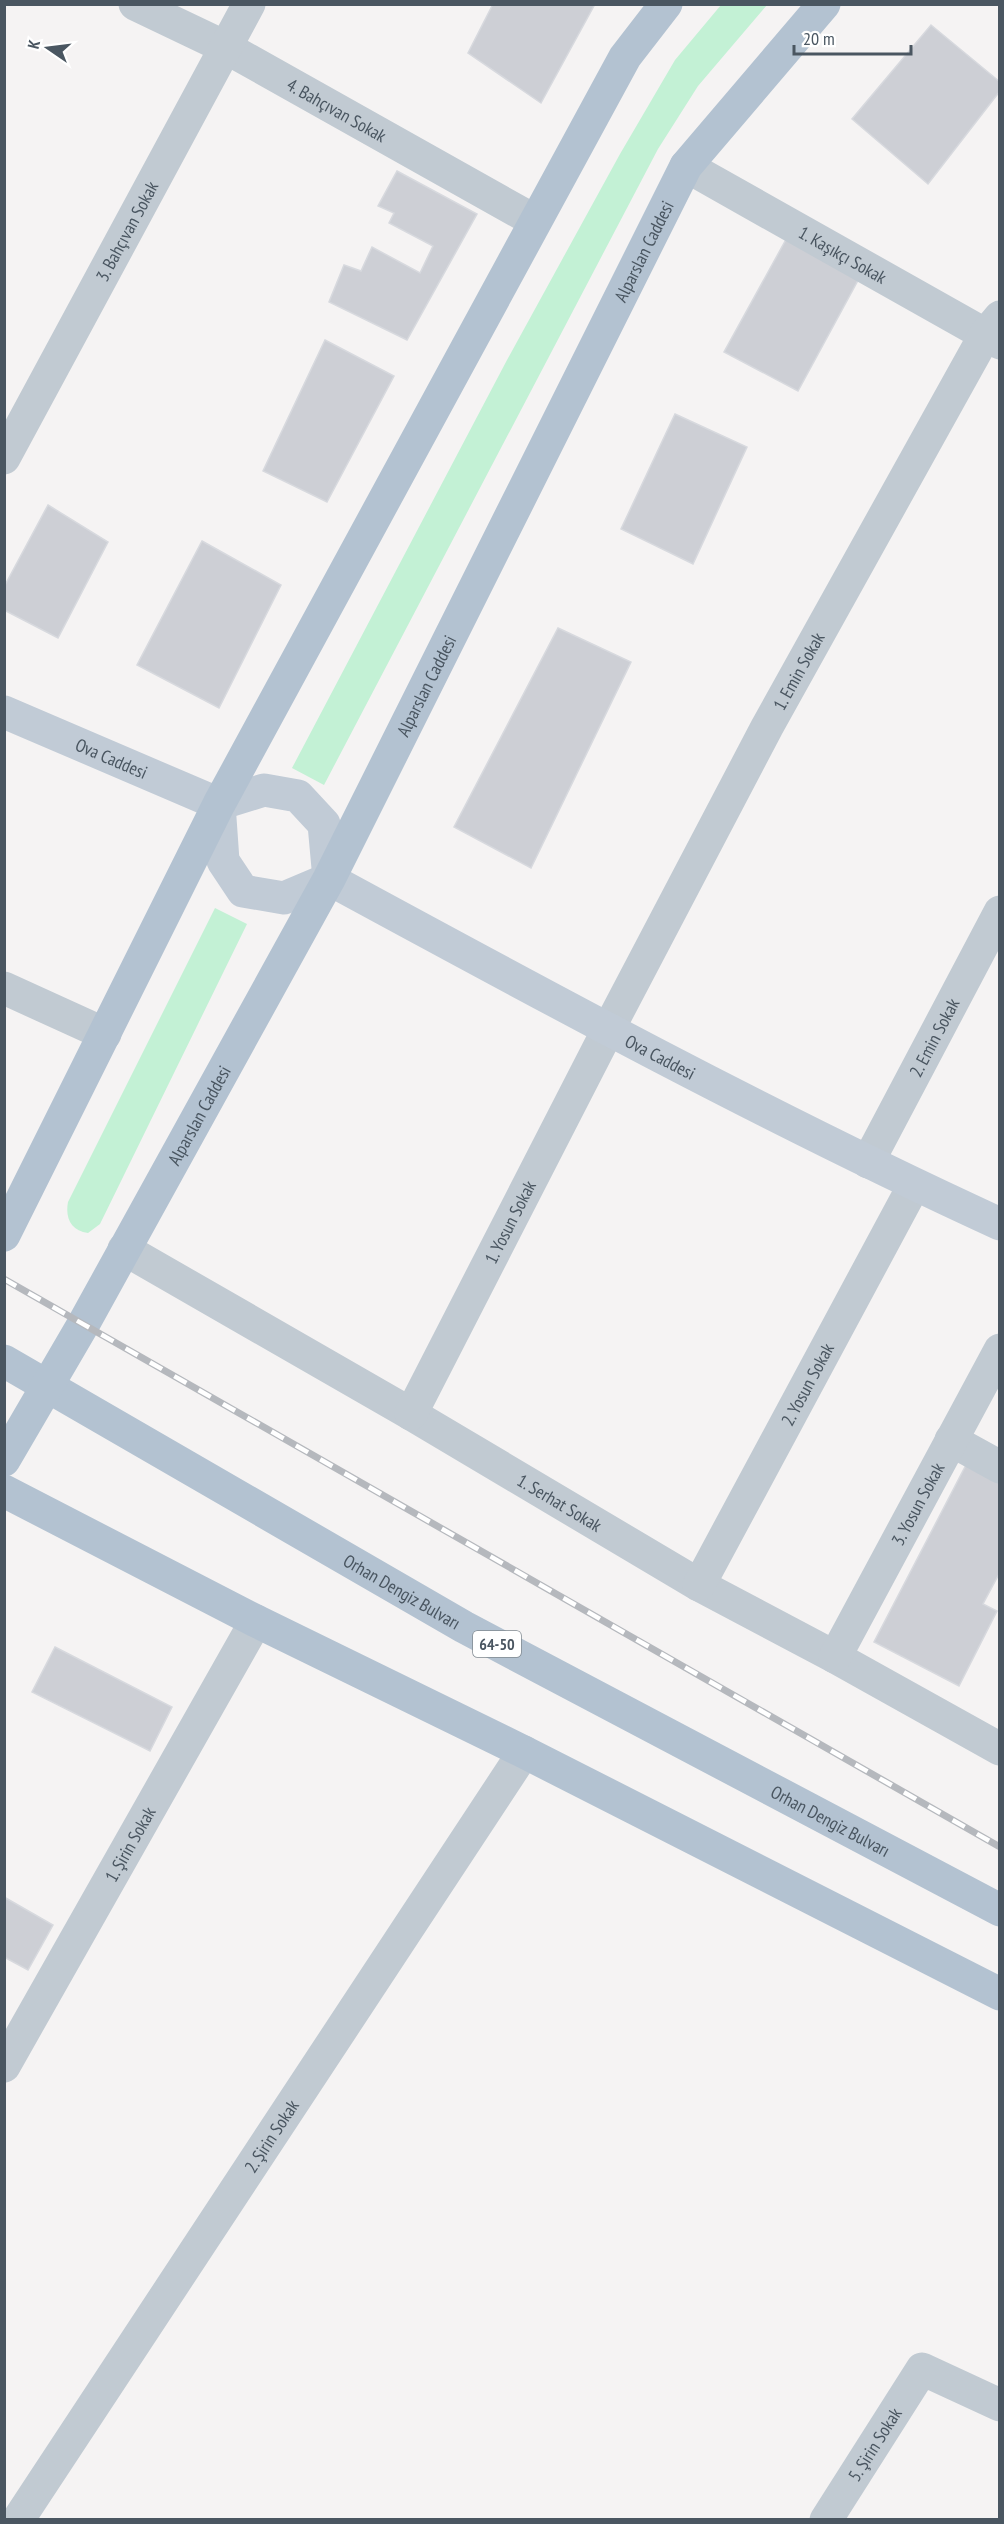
<svg xmlns="http://www.w3.org/2000/svg" width="1004" height="2524" font-family="'PT Sans Narrow',sans-serif">
  <style>
    .green { fill: #c3f1d5 }
    .building { fill: #cdcfd5; stroke: #d7d9de; stroke-width: 1.5 }
    .lines { fill: none; stroke-linecap: round; stroke-linejoin: round }
    .street { stroke: #c1cad2; stroke-width: 33 }
    .secondary { stroke: #c1cbd6; stroke-width: 33 }
    .primary { stroke: #b3c2d1; stroke-width: 33 }
    .rail-casing { stroke: #b5b8bd; stroke-width: 7 }
    .rail { stroke: #fff; stroke-width: 4.5; stroke-dasharray: 14; stroke-linecap: butt }
    .labels { text-anchor: middle; dominant-baseline: central; stroke-width: 4.5; stroke-linejoin: round; paint-order: stroke }
    .shield { fill: #fff; stroke: #808990; stroke-width: 1.5 }
    .shield-label { font-size: 16px; font-weight: bold; fill: #4a5661 }
    .street-label { font-size: 18px; fill: #4a5661; stroke: #fff }
  </style>
  <rect width="100%" height="100%" fill="#f5f3f3"/>
  <!-- green -->
  <path class="green" d="M721 5H767L698 86 658 149 324 785 292 768 507 360 620 154 675 60Z
    M215 908 247 924 100 1224 88 1233C71 1231 65 1218 68 1202Z"/>
  <!-- building -->
  <path class="building" d="M493 4H595L541 103 468 53Z
    M931 25 1000 82V91L928 184 852 119Z
    M397 171 477 214 407 340 329 302 344 265 361 271 372 247 420 273 433 246 389 223 394 213 378 206Z
    M789 234 862 273 798 391 724 352Z
    M325 340 394 376 327 502 263 471Z
    M675 414 747 447 693 564 621 529Z
    M48 505 108 542 58 638 4 610V587Z
    M202 541 281 585 219 708 137 665Z
    M558 628 631 662 531 868 454 827Z
    M967 1463 1000 1479V1572L983 1604 997 1611 959 1686 874 1642Z
    M55 1647 172 1707 150 1751 32 1692Z
    M4 1897 53 1925 28 1970 4 1957Z"/>
  <g class="lines">
    <!-- street -->
    <g class="street">
      <path id="s1" d="M135 4 225 47 535 221"/>
      <path id="s2" d="M686 166 1000 343"/>
      <path id="s3" d="M4 458 249 4"/>
      <path d="M4 988 105 1034"/>
      <path id="s4" d="M868 1162 1000 912"/>
      <path id="s5" d="M124 1249 411 1414 699 1585 835 1657 1000 1749"/>
      <path id="s6" d="M411 1414 608 1030 767 727 985 335 1000 317"/>
      <path d="M951 1440 1000 1467"/>
      <path id="s7" d="M699 1585 914 1185"/>
      <path id="s8" d="M835 1657 1000 1350"/>
      <path id="s9" d="M4 2066 256 1621"/>
      <path id="s10" d="M18 2520 524 1752"/>
      <path id="s11" d="M826 2520 922 2369 1000 2405"/>
    </g>
    <!-- secondary -->
    <g class="secondary">
      <path id="s12" d="M4 712 219 804 264 790 298 796 324 824 329 879"/>
      <path d="M219 804 223 861 243 891 284 898 329 879"/>
      <path id="s13" d="M329 879C550 999 771 1119 1000 1224"/>
    </g>
    <!-- primary -->
    <g class="primary">
      <path d="M4 1235 219 804 625 57 666 4"/>
      <path id="s14" d="M4 1361 464 1627 1000 1910"/>
      <path id="s15" d="M4 1460 84 1323 329 879 686 166 824 4"/>
      <path d="M4 1491 256 1621 524 1752 1000 1994"/>
    </g>
    <!-- rail casing -->
    <g class="rail-casing">
      <path id="rail" d="M4 1279 1000 1847"/>
    </g>
    <!-- rail -->
    <use href="#rail" class="rail"/>
  </g>
  <g class="labels">
    <!-- shield labels -->
    <rect class="shield" x="473" y="1631" width="48" height="26" rx="4.5"/>
    <g class="shield-label">
      <text x="497" y="1644">64-50</text>
    </g>
    <!-- street labels -->
    <g class="street-label">
      <text stroke="none"><textPath href="#s1" startOffset="228">4. Bahçıvan Sokak</textPath></text>
      <text stroke="none"><textPath href="#s3" startOffset="258">3. Bahçıvan Sokak</textPath></text>
      <text stroke="none"><textPath href="#s15" startOffset="1368">Alparslan Caddesi</textPath></text>
      <text stroke="none"><textPath href="#s2" startOffset="180">1. Kaşıkçı Sokak</textPath></text>
      <text stroke="none"><textPath href="#s6" startOffset="838">1. Emin Sokak</textPath></text>
      <text stroke="none"><textPath href="#s15" startOffset="882">Alparslan Caddesi</textPath></text>
      <text stroke="none"><textPath href="#s12" startOffset="117">Ova Caddesi</textPath></text>
      <text stroke="none"><textPath href="#s4" startOffset="141">2. Emin Sokak</textPath></text>
      <text stroke="none"><textPath href="#s13" startOffset="376">Ova Caddesi</textPath></text>
      <text stroke="none"><textPath href="#s15" startOffset="396">Alparslan Caddesi</textPath></text>
      <text stroke="none"><textPath href="#s6" startOffset="216">1. Yosun Sokak</textPath></text>
      <text stroke="none"><textPath href="#s7" startOffset="228">2. Yosun Sokak</textPath></text>
      <text stroke="none"><textPath href="#s5" startOffset="504">1. Serhat Sokak</textPath></text>
      <text stroke="none"><textPath href="#s8" startOffset="174">3. Yosun Sokak</textPath></text>
      <text stroke="none"><textPath href="#s14" startOffset="460">Orhan Dengiz Bulvarı</textPath></text>
      <text stroke="none"><textPath href="#s14" startOffset="946">Orhan Dengiz Bulvarı</textPath></text>
      <text stroke="none"><textPath href="#s9" startOffset="255">1. Şirin Sokak</textPath></text>
      <text stroke="none"><textPath href="#s10" startOffset="460">2. Şirin Sokak</textPath></text>
      <text stroke="none"><textPath href="#s11" startOffset="90">5. Şirin Sokak</textPath></text>
    </g>
  </g>
  <!-- border -->
  <rect width="1004" height="2524" fill="none" stroke="#4a5661" stroke-width="12"/>
  <!-- north arrow -->
  <g transform="translate(48 48) rotate(284)" stroke="#ffffff" stroke-width="4.5" paint-order="stroke">
  <path d="M0-4.5L10 22L0 15L-10 22Z" fill="#4a5661"/>
  <text y="-9" font-size="16" font-weight="bold" text-anchor="middle" fill="#4a5661">K</text>
  </g>
  <!-- scale -->
  <path d="M794 45v9h117v-9" fill="none" stroke="#4a5661" stroke-width="3"/>
  <text x="803" y="45" font-size="18" fill="#4a5661" stroke="#ffffff" stroke-width="4.5" paint-order="stroke">20 m</text>
</svg>
